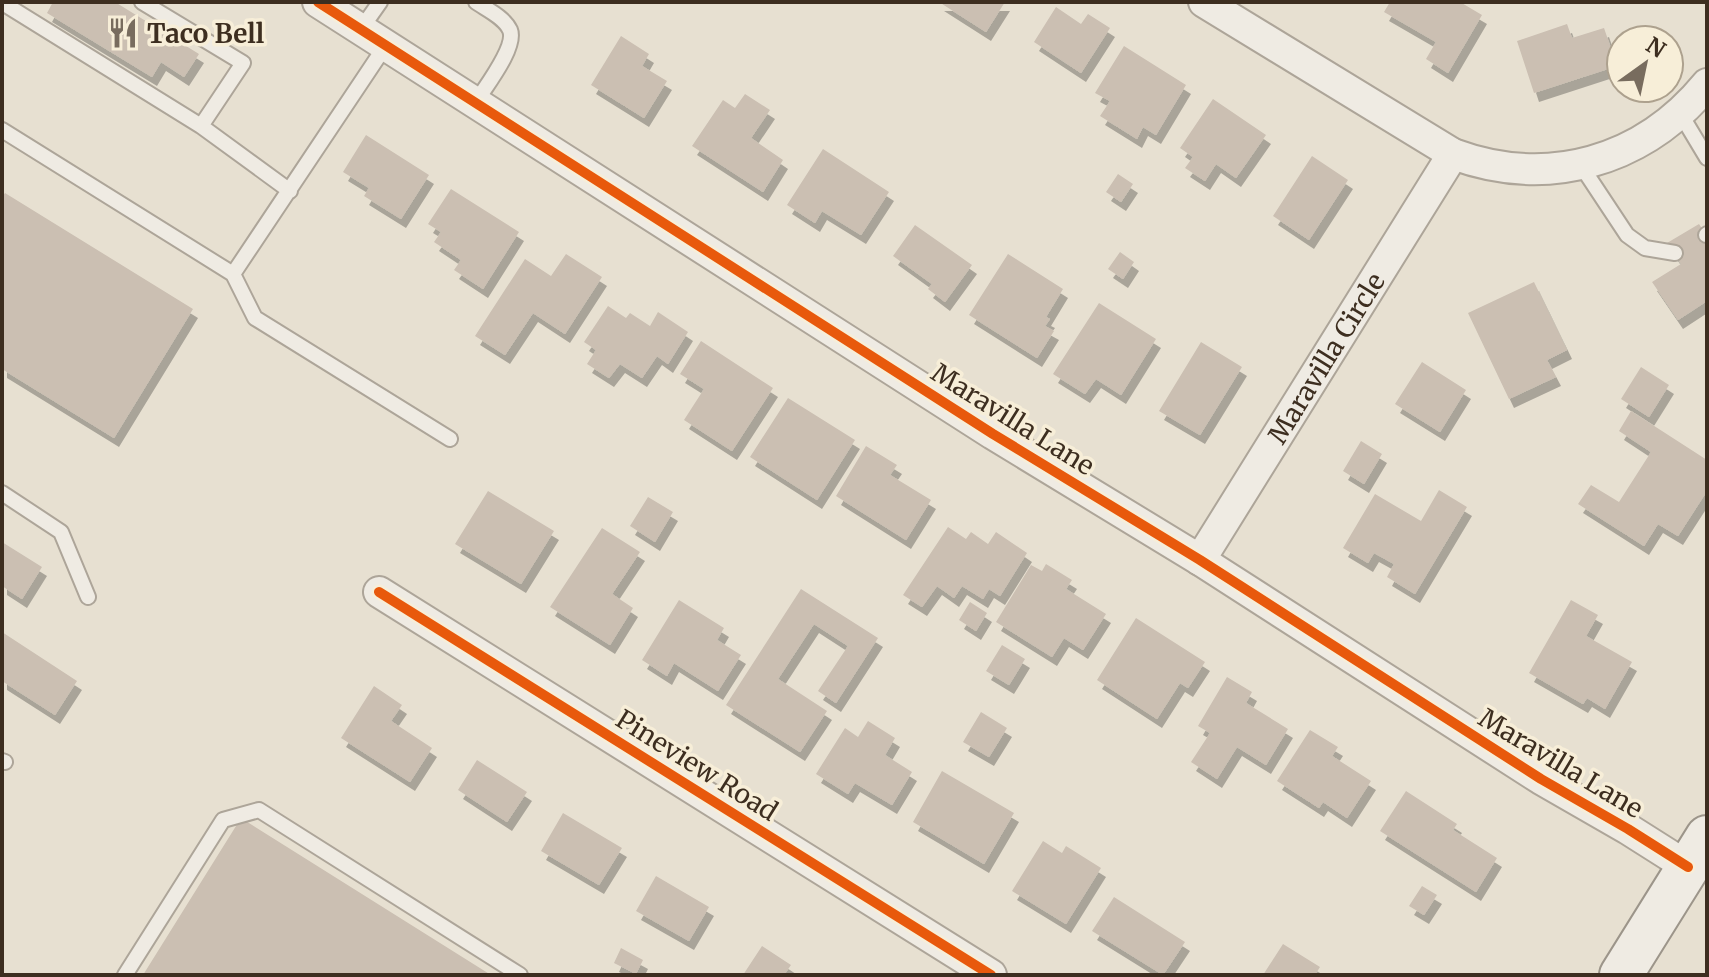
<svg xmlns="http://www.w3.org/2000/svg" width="1709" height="977" font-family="Merriweather,serif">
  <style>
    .building { fill: #cbbfb2; filter: url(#shadow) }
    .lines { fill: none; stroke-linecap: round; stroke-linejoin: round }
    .lane-casing { stroke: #ada599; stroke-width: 18 }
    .street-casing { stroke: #ada599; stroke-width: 34 }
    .secondary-casing { stroke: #9c958a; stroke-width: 46 }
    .lane { stroke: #efebe3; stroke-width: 14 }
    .street { stroke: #efebe3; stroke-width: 30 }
    .secondary { stroke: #efebe3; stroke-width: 42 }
    .cycleway-casing { stroke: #f7eed8; stroke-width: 15 }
    .cycleway { stroke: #e8590c; stroke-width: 10 }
    .labels { text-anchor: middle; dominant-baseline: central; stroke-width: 7; stroke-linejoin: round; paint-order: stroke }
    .poi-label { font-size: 26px; font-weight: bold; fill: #3d2e20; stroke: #f7eed8; text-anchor: start }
    .street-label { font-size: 26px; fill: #3d2e20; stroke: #f7eed8 }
  </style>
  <defs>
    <filter id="shadow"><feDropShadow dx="5" dy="9" stdDeviation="0" flood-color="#0004"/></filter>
  </defs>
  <rect width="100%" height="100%" fill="#e7e0d1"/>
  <!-- building -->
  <path class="building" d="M53 2H115L199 54 184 77 161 62 152 77 47 13Z
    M939 2H1005L986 32Z
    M1390 2H1460L1482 15 1448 73 1426 59 1436 42 1384 12Z
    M1056 7 1081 24 1088 14 1110 28 1081 73 1034 42Z
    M1567 24 1572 38 1604 28 1617 66 1534 93 1517 41Z
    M621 36 649 54 642 66 667 81 644 118 591 85Z
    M1124 46 1186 85 1156 135 1143 127 1137 139 1100 116 1110 101 1095 93Z
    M745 94 770 110 751 138 783 160 763 192 692 146 723 100 735 108Z
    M1213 99 1266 135 1236 178 1216 164 1205 181 1185 168 1193 157 1180 148Z
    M366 135 429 175 401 219 364 196 369 188 343 172Z
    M823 149 889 192 861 235 822 211 815 223 787 205Z
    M1312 156 1348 180 1309 240 1273 216Z
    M1118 174 1133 184 1121 202 1106 192Z
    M451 189 519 232 483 289 454 270 461 260 434 242 441 232 428 224Z
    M5 193 193 309 114 438 2 369V197Z
    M1699 224 1707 236V301L1678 320 1652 282 1681 264 1667 243Z
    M915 225 972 265 945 302 928 289 932 284 893 256Z
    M1120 252 1134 262 1123 279 1108 269Z
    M566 254 602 277 565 334 533 313 505 355 475 336 525 259 551 276Z
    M1008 254 1063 289 1046 317 1050 319 1045 326 1054 331 1037 358 969 315Z
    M1534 282 1567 350 1547 360 1556 377 1509 399 1468 313Z
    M1099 303 1156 339 1121 395 1096 379 1085 394 1053 374Z
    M608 306 626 318 630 313 650 326 658 312 688 332 668 364 657 356 642 378 620 364 609 378 587 364 596 350 584 342Z
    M701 341 773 388 732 451 684 420 704 389 680 374Z
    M1201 342 1242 367 1200 435 1159 411Z
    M1422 362 1466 390 1440 432 1395 404Z
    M1641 367 1669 385 1649 417 1621 399Z
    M788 398 855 440 817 500 750 457Z
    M1631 411 1707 460V491L1678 536 1658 524 1644 546 1578 504 1591 485 1619 502 1651 452 1619 431Z
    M1361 441 1382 454 1364 484 1343 471Z
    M866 446 897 465 890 475 931 500 906 540 836 496Z
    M1439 490 1467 507 1415 594 1387 577 1394 564 1374 553 1368 563 1343 548 1375 494 1421 521Z
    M488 491 554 531 521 584 455 544Z
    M648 497 673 512 655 542 630 526Z
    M948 527 966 539 971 532 988 544 996 532 1027 553 1000 596 989 589 983 599 962 586 954 598 937 586 922 607 903 595Z
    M602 528 640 552 612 594 633 608 610 645 550 607Z
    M2 542 42 567 22 599 2 586Z
    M1046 564 1072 580 1066 589 1106 614 1083 650 1064 638 1052 657 996 622 1031 565 1042 571Z
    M801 589 878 638 836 703 818 691 848 646 814 624 778 679 827 711 800 752 726 705Z
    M679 600 724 628 717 640 741 655 718 691 674 663 667 676 642 660Z
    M1571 600 1598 615 1586 636 1632 662 1605 709 1587 698 1583 704 1529 673Z
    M970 602 987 613 976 631 959 620Z
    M1136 618 1205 662 1188 688 1180 683 1157 719 1097 680Z
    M2 632 77 681 55 715 2 681Z
    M1002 645 1025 659 1009 685 986 671Z
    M1227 677 1252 692 1246 703 1288 729 1266 765 1237 747 1217 779 1191 762 1210 733 1198 726Z
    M374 686 402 705 391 721 432 748 410 782 341 738Z
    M981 712 1007 728 989 757 963 742Z
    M868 721 895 738 885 755 912 772 892 805 855 783 848 794 816 774 845 728 858 737Z
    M1310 730 1338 747 1332 756 1371 781 1347 818 1323 802 1319 808 1277 781Z
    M477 760 527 792 507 822 458 790Z
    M942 771 1014 813 984 864 913 822Z
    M1406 791 1457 824 1453 830 1497 858 1476 892 1380 831Z
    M563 813 622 848 599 885 541 851Z
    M241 818 491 975H143Z
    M1043 841 1062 853 1066 846 1101 868 1066 924 1012 891Z
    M656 876 709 907 689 941 636 911Z
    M1422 886 1437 895 1424 915 1409 906Z
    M1114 897 1185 942 1163 975 1092 931Z
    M1283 944 1320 967 1315 975H1263Z
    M762 946 791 965 784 975H743Z
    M621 948 643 960 636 974 614 963Z"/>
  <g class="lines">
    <!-- lane casing -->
    <g class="lane-casing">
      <path id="lane" d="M8 2 6 5 201 126 290 191
        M142 2 243 63 201 126
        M361 29 380 2
        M476 102C485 87 517 47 510 30 504 17 486 9 476 2
        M1680 113 1707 158
        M2 130 233 274 255 318 450 439
        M1580 164 1627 235 1645 248 1675 253
        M1706 235 1707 234
        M233 274 386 45
        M2 493 61 532 88 597
        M2 761 5 762
        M125 975 223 820 259 810 520 975"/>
    </g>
    <!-- street casing -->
    <g class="street-casing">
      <g id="street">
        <path d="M318 2 993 434 1200 560 1541 779 1628 829 1688 867"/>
        <path d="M1204 2 1453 154C1548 189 1643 162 1707 84"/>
        <path id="s1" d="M1200 560 1453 154"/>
        <path d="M379 592 991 975"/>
      </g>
    </g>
    <!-- secondary casing -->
    <g class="secondary-casing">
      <path id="secondary" d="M1621 975 1707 837"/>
    </g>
    <!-- lane -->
    <use href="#lane" class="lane"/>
    <!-- street -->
    <use href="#street" class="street"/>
    <!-- secondary -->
    <use href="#secondary" class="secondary"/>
    <!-- cycleway casing -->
    <g class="cycleway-casing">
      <path id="cycleway" d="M318 2 993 434 1200 560 1541 779 1628 829 1688 867
        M379 592 991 975"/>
    </g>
    <!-- cycleway -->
    <use href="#cycleway" class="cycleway"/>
  </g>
  <!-- icons -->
  <defs>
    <g id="restaurant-bare" transform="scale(2.4)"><path d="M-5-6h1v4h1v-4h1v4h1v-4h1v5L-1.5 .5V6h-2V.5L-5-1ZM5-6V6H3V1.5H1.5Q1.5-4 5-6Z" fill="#786c5e" stroke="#f7eed8" stroke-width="2.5" paint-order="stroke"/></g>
  </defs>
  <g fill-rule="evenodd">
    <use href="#restaurant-bare" x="123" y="33"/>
  </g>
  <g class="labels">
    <!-- poi labels -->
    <g class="poi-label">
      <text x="147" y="33">Taco Bell</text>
    </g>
    <!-- street labels -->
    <g class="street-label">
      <text stroke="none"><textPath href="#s1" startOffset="238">Maravilla Circle</textPath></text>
      <text transform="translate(1013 419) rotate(32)">Maravilla Lane</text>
      <text transform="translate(1561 763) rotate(31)">Maravilla Lane</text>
      <text transform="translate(697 765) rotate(32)">Pineview Road</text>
    </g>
  </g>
  <!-- border -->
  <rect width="1709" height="977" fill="none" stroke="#3d2e20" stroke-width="8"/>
  <!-- north arrow -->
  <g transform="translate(1645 64) rotate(33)"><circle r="38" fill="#f7eed8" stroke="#ada18e" stroke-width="2"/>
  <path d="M0-6L14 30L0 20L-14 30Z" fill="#786c5e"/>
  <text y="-12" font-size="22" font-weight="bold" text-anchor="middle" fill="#3d2e20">N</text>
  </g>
</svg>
